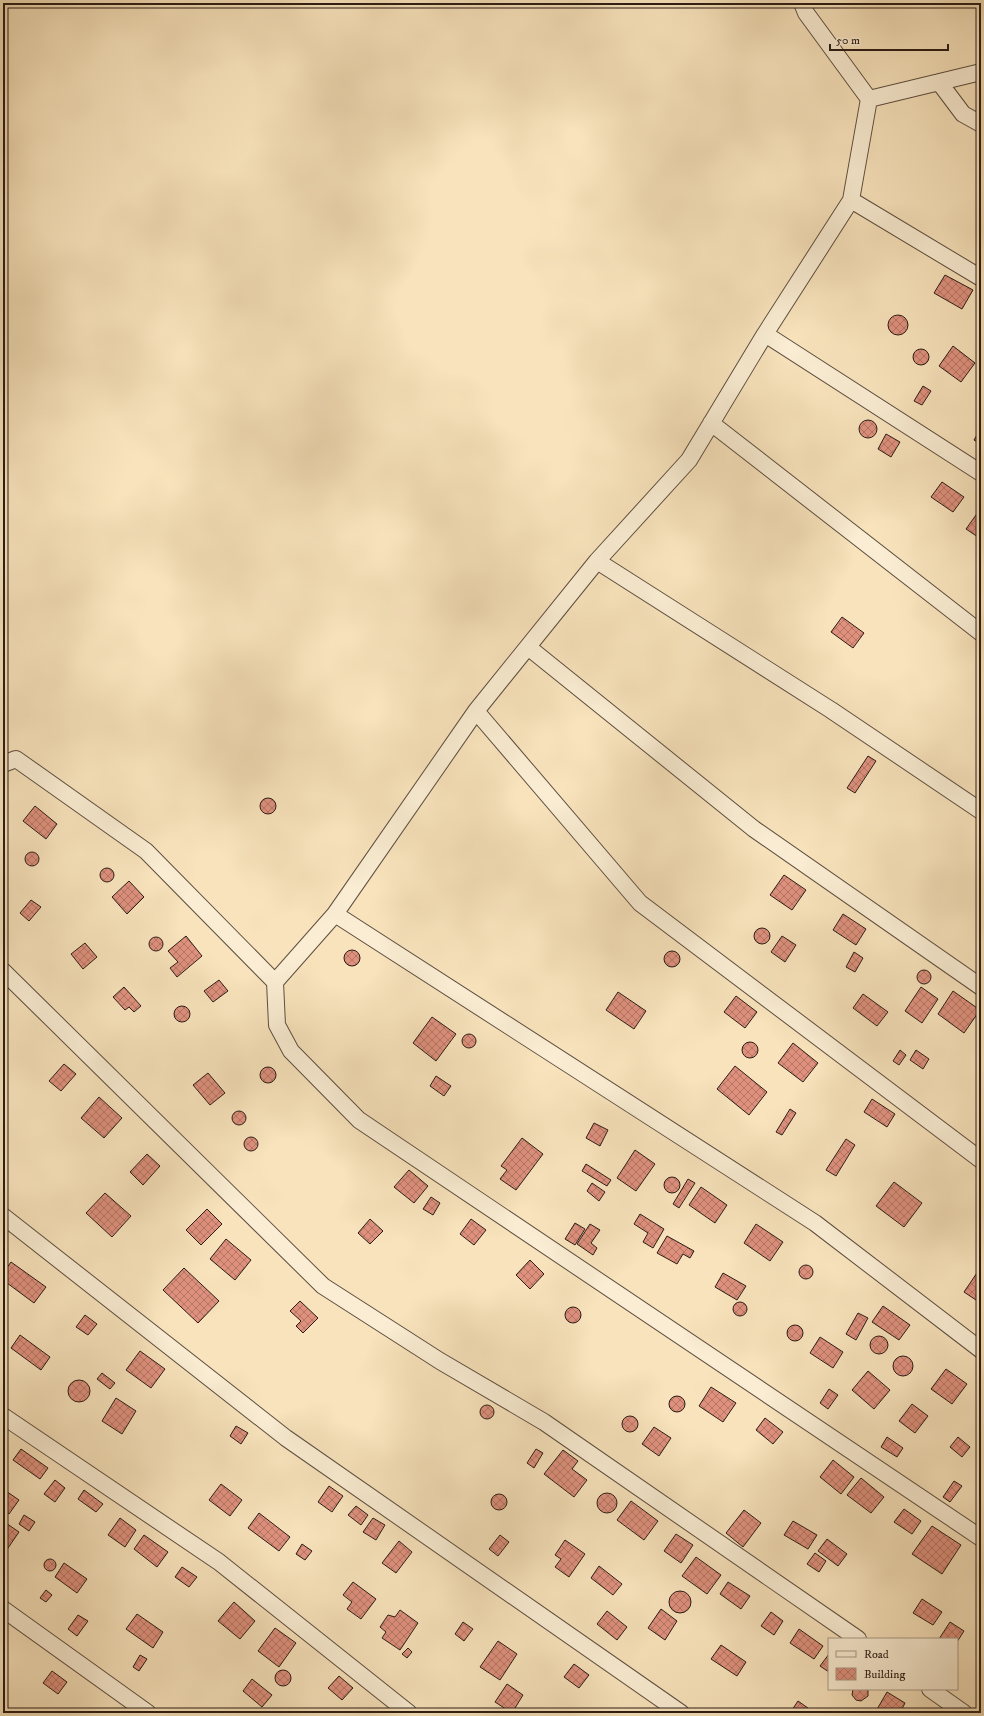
<svg xmlns="http://www.w3.org/2000/svg" width="984" height="1716" font-family="'IM FELL DW Pica',serif">
  <style>
    .building { fill: url(#building-cross-hatch); stroke: #2b1c15 }
    .lines { fill: none; stroke-linecap: round; stroke-linejoin: round }
    .minor-casing { stroke: #5e4e3f; stroke-width: 18 }
    .minor { stroke: #faedd3; stroke-width: 16 }
  </style>
  <defs>
    <pattern id="building-cross-hatch" width="8" height="8" patternUnits="userSpaceOnUse"><rect width="8" height="8" fill="#df917e"/><path d="M0 0l8 8M0 8l8-8" fill="none" stroke="#b57666"/></pattern>
  </defs>
  <rect width="100%" height="100%" fill="#f8e3bc"/>
  <filter id="stains"><feTurbulence type="fractalNoise" baseFrequency=".005" numOctaves="4"/><feColorMatrix values="0 0 0 0 .2 0 0 0 0 .09 0 0 0 0 .02 0 0 0 .5 -.17"/></filter>
  <radialGradient id="worn" r=".72"><stop offset=".6" stop-color="#630" stop-opacity="0"/><stop offset="1" stop-color="#630" stop-opacity=".3"/></radialGradient>
  <!-- building -->
  <path class="building" d="M945 275 973 290 962 309 934 293Z
    M888 325a10 10 0 1 1 20 0a10 10 0 1 1-20 0Z
    M953 346 975 363 961 382 939 366Z
    M913 357a8 8 0 1 1 16 0a8 8 0 1 1-16 0Z
    M923 386 931 391 922 405 914 401Z
    M859 429a9 9 0 1 1 18 0a9 9 0 1 1-18 0Z
    M981 428V444L974 440Z
    M886 434 900 442 891 457 878 449Z
    M942 482 964 497 953 512 931 497Z
    M981 508V539L966 529Z
    M842 617 864 633 853 648 831 632Z
    M868 756 876 761 855 793 847 788Z
    M260 806a8 8 0 1 1 16 0a8 8 0 1 1-16 0Z
    M35 806 57 824 46 839 23 821Z
    M25 859a7 7 0 1 1 14 0a7 7 0 1 1-14 0Z
    M100 875a7 7 0 1 1 14 0a7 7 0 1 1-14 0Z
    M784 875 806 890 792 910 770 895Z
    M129 881 144 897 127 914 112 897Z
    M31 900 41 907 29 921 20 913Z
    M843 914 866 929 856 945 833 930Z
    M754 936a8 8 0 1 1 16 0a8 8 0 1 1-16 0Z
    M186 936 202 956 177 977 170 968 178 962 168 951Z
    M782 936 796 945 785 962 771 952Z
    M149 944a7 7 0 1 1 14 0a7 7 0 1 1-14 0Z
    M85 943 97 957 83 969 71 954Z
    M344 958a8 8 0 1 1 16 0a8 8 0 1 1-16 0Z
    M664 959a8 8 0 1 1 16 0a8 8 0 1 1-16 0Z
    M854 952 863 958 855 972 846 967Z
    M917 977a7 7 0 1 1 14 0a7 7 0 1 1-14 0Z
    M219 980 228 991 213 1002 204 991Z
    M124 987 141 1006 134 1012 129 1007 125 1010 113 997Z
    M921 987 938 999 922 1023 905 1011Z
    M953 991 980 1010 964 1033 938 1014Z
    M618 992 646 1011 634 1029 606 1010Z
    M863 994 888 1012 877 1026 853 1008Z
    M736 996 757 1012 745 1028 724 1012Z
    M174 1014a8 8 0 1 1 16 0a8 8 0 1 1-16 0Z
    M432 1017 456 1034 436 1061 413 1043Z
    M462 1041a7 7 0 1 1 14 0a7 7 0 1 1-14 0Z
    M742 1050a8 8 0 1 1 16 0a8 8 0 1 1-16 0Z
    M793 1043 818 1063 803 1082 778 1063Z
    M900 1050 906 1055 899 1065 893 1061Z
    M916 1050 929 1059 923 1069 910 1060Z
    M64 1064 76 1074 61 1091 49 1081Z
    M735 1066 767 1092 749 1115 717 1089Z
    M260 1075a8 8 0 1 1 16 0a8 8 0 1 1-16 0Z
    M208 1073 225 1093 210 1105 193 1085Z
    M436 1076 451 1086 444 1096 430 1086Z
    M99 1097 122 1118 104 1138 81 1118Z
    M872 1099 895 1114 887 1127 864 1112Z
    M790 1109 796 1113 782 1135 776 1132Z
    M232 1118a7 7 0 1 1 14 0a7 7 0 1 1-14 0Z
    M594 1123 608 1130 600 1146 586 1138Z
    M244 1144a7 7 0 1 1 14 0a7 7 0 1 1-14 0Z
    M522 1138 543 1154 516 1190 500 1179 507 1170 501 1166Z
    M846 1139 855 1145 836 1176 826 1170Z
    M635 1150 655 1164 636 1191 617 1178Z
    M147 1154 160 1166 143 1185 130 1172Z
    M586 1164 611 1180 607 1186 582 1171Z
    M409 1170 428 1186 414 1203 394 1187Z
    M664 1185a8 8 0 1 1 16 0a8 8 0 1 1-16 0Z
    M688 1179 695 1183 679 1208 673 1204Z
    M894 1182 922 1203 904 1227 876 1206Z
    M592 1183 605 1192 599 1201 587 1191Z
    M701 1187 727 1205 715 1223 689 1205Z
    M105 1193 131 1216 112 1237 86 1213Z
    M431 1197 440 1203 433 1215 423 1209Z
    M207 1209 222 1224 201 1245 186 1230Z
    M640 1214 664 1229 653 1248 643 1242 648 1233 634 1224Z
    M370 1219 383 1231 370 1244 358 1233Z
    M471 1219 486 1230 474 1245 460 1234Z
    M575 1223 585 1229 575 1245 565 1239Z
    M590 1224 600 1230 591 1243 597 1248 593 1255 577 1244Z
    M756 1224 783 1242 770 1261 744 1243Z
    M667 1236 694 1251 690 1258 683 1254 677 1264 657 1253Z
    M226 1239 251 1260 235 1280 210 1259Z
    M530 1260 544 1274 530 1289 516 1275Z
    M11 1262 46 1287 34 1303 3 1280V1273Z
    M799 1272a7 7 0 1 1 14 0a7 7 0 1 1-14 0Z
    M981 1267V1293L976 1300 964 1292Z
    M184 1268 219 1301 198 1323 163 1290Z
    M723 1273 746 1286 737 1300 715 1287Z
    M300 1301 318 1318 303 1333 296 1326 301 1321 290 1311Z
    M733 1309a7 7 0 1 1 14 0a7 7 0 1 1-14 0Z
    M883 1306 910 1325 899 1340 872 1322Z
    M565 1315a8 8 0 1 1 16 0a8 8 0 1 1-16 0Z
    M858 1313 868 1318 856 1340 846 1334Z
    M85 1315 97 1324 88 1335 76 1327Z
    M787 1333a8 8 0 1 1 16 0a8 8 0 1 1-16 0Z
    M20 1335 50 1357 41 1370 11 1348Z
    M870 1345a9 9 0 1 1 18 0a9 9 0 1 1-18 0Z
    M820 1337 843 1352 833 1368 810 1353Z
    M140 1351 165 1369 151 1388 126 1370Z
    M893 1366a10 10 0 1 1 20 0a10 10 0 1 1-20 0Z
    M946 1369 967 1384 952 1404 931 1389Z
    M868 1371 890 1390 874 1409 852 1390Z
    M102 1373 115 1383 110 1389 97 1379Z
    M68 1391a11 11 0 1 1 22 0a11 11 0 1 1-22 0Z
    M711 1387 736 1403 723 1422 699 1406Z
    M829 1389 838 1395 828 1409 820 1403Z
    M669 1404a8 8 0 1 1 16 0a8 8 0 1 1-16 0Z
    M116 1398 136 1411 122 1434 102 1421Z
    M912 1404 928 1416 915 1433 899 1421Z
    M480 1412a7 7 0 1 1 14 0a7 7 0 1 1-14 0Z
    M622 1424a8 8 0 1 1 16 0a8 8 0 1 1-16 0Z
    M765 1418 783 1432 773 1444 756 1430Z
    M236 1426 248 1433 241 1444 230 1436Z
    M654 1427 671 1438 659 1456 642 1444Z
    M887 1437 903 1448 897 1457 881 1447Z
    M958 1437 970 1447 962 1457 950 1447Z
    M21 1449 48 1468 40 1479 13 1460Z
    M536 1449 543 1453 534 1468 527 1463Z
    M563 1450 578 1461 572 1469 587 1480 574 1497 544 1474Z
    M833 1460 854 1477 841 1494 820 1477Z
    M981 1473V1482L977 1479Z
    M861 1478 884 1497 871 1513 847 1495Z
    M55 1480 65 1488 55 1502 44 1494Z
    M954 1481 962 1486 950 1502 943 1497Z
    M221 1484 242 1500 230 1516 209 1500Z
    M329 1486 343 1496 332 1512 318 1502Z
    M3 1489 19 1500 9 1514 3 1509Z
    M84 1490 103 1504 96 1512 78 1499Z
    M597 1503a10 10 0 1 1 20 0a10 10 0 1 1-20 0Z
    M491 1502a8 8 0 1 1 16 0a8 8 0 1 1-16 0Z
    M631 1501 658 1521 644 1540 617 1520Z
    M356 1506 368 1515 361 1525 348 1515Z
    M904 1509 921 1521 912 1534 894 1522Z
    M744 1510 761 1523 743 1547 726 1533Z
    M259 1513 290 1537 279 1551 248 1528Z
    M24 1515 35 1522 29 1531 19 1524Z
    M120 1518 136 1530 125 1547 108 1535Z
    M373 1518 385 1525 376 1540 363 1532Z
    M3 1521 19 1532 6 1551 3 1549Z
    M793 1521 817 1535 808 1549 784 1535Z
    M932 1526 961 1545 942 1574 912 1554Z
    M676 1534 693 1545 681 1563 664 1551Z
    M144 1535 168 1552 157 1567 134 1549Z
    M500 1535 509 1542 498 1556 489 1549Z
    M827 1539 847 1554 838 1566 818 1551Z
    M565 1540 585 1554 569 1577 555 1567 561 1559 555 1555Z
    M399 1541 412 1552 396 1573 382 1563Z
    M302 1544 312 1551 305 1560 296 1554Z
    M815 1553 826 1561 819 1572 807 1564Z
    M696 1557 721 1575 707 1594 682 1576Z
    M44 1565a6 6 0 1 1 12 0a6 6 0 1 1-12 0Z
    M64 1563 87 1579 77 1593 55 1577Z
    M599 1566 622 1584 613 1595 591 1578Z
    M182 1567 197 1577 189 1587 175 1577Z
    M353 1582 376 1599 361 1619 347 1609 352 1602 343 1595Z
    M728 1582 750 1596 741 1609 720 1594Z
    M46 1590 52 1595 46 1602 40 1598Z
    M669 1602a11 11 0 1 1 22 0a11 11 0 1 1-22 0Z
    M922 1599 942 1612 933 1625 913 1613Z
    M234 1602 255 1621 240 1639 218 1621Z
    M661 1609 677 1621 665 1640 648 1628Z
    M400 1610 418 1623 400 1650 382 1638 386 1632 380 1627 388 1615 395 1617Z
    M607 1611 627 1627 617 1640 597 1624Z
    M771 1612 783 1621 774 1635 761 1626Z
    M137 1614 163 1632 153 1648 126 1629Z
    M78 1615 88 1621 77 1636 68 1629Z
    M463 1622 473 1629 464 1641 455 1634Z
    M950 1622 964 1631 957 1642V1639H939Z
    M275 1628 296 1643 279 1667 258 1651Z
    M799 1629 823 1646 814 1659 790 1643Z
    M498 1641 517 1654 500 1680 480 1667Z
    M721 1645 746 1662 737 1676 711 1659Z
    M408 1648 412 1652 407 1658 402 1654Z
    M829 1654V1672L820 1666Z
    M140 1655 147 1659 139 1671 133 1667Z
    M574 1664 589 1675 579 1688 564 1677Z
    M275 1678a8 8 0 1 1 16 0a8 8 0 1 1-16 0Z
    M52 1671 67 1682 58 1694 43 1683Z
    M339 1676 353 1688 342 1700 328 1688Z
    M252 1679 272 1695 262 1707 243 1691Z
    M507 1684 523 1695 512 1713 495 1702Z
    M853 1689H868V1696L861 1701 856 1700 852 1695Z
    M887 1692 905 1703 900 1713H879L876 1711Z
    M798 1701 815 1713H790Z"/>
  <g class="lines">
    <!-- minor casing -->
    <g class="minor-casing">
      <path id="minor" d="M939 82 963 114 981 124
        M869 99 981 72
        M851 200 981 278
        M765 334 981 473
        M711 423 981 633
        M597 561 831 710 981 811
        M528 647 754 829 981 987
        M476 711 640 903 981 1160
        M3 764 16 759 146 851 275 982 335 914 476 711 597 561 689 460 765 334 851 200 869 99 806 13 802 3
        M335 914 815 1223 981 1350
        M3 971 323 1286 440 1361 544 1422 858 1639
        M275 982 277 1025 291 1051 359 1120 981 1538
        M3 1216 286 1438 681 1713
        M3 1416 219 1562 409 1713
        M3 1609 148 1713
        M930 1689 964 1713"/>
    </g>
    <!-- minor -->
    <use href="#minor" class="minor"/>
  </g>
  <!-- margin -->
  <rect width="984" height="1716" fill="none" stroke="#f8e3bc" stroke-width="16"/>
  <rect x="4" y="4" width="976" height="1708" fill="none" stroke="#2b1c15" stroke-width="2"/>
  <rect x="8" y="8" width="968" height="1700" fill="none" stroke="#2b1c15"/>
  <!-- legend -->
  <rect x="828" y="1638" width="130" height="52" fill="#faedd3" stroke="#a79987"/>
  <rect x="836" y="1651" width="20" height="6" fill="#faedd3" stroke="#a79987"/>
  <text x="864" y="1658" font-size="12" fill="#2b1c15">Road</text>
  <rect x="836" y="1668" width="20" height="12" fill="url(#building-cross-hatch)" stroke="#a79987"/>
  <text x="864" y="1678" font-size="12" fill="#2b1c15">Building</text>
  <!-- scale -->
  <path d="M830 44v6h118v-6" fill="none" stroke="#2b1c15" stroke-width="2"/>
  <text x="836" y="44" font-size="12" fill="#2b1c15" stroke="#faedd3" stroke-width="3" paint-order="stroke">50 m</text>
  <rect width="100%" height="100%" filter="url(#stains)"/>
  <rect width="100%" height="100%" fill="url(#worn)"/>
</svg>
